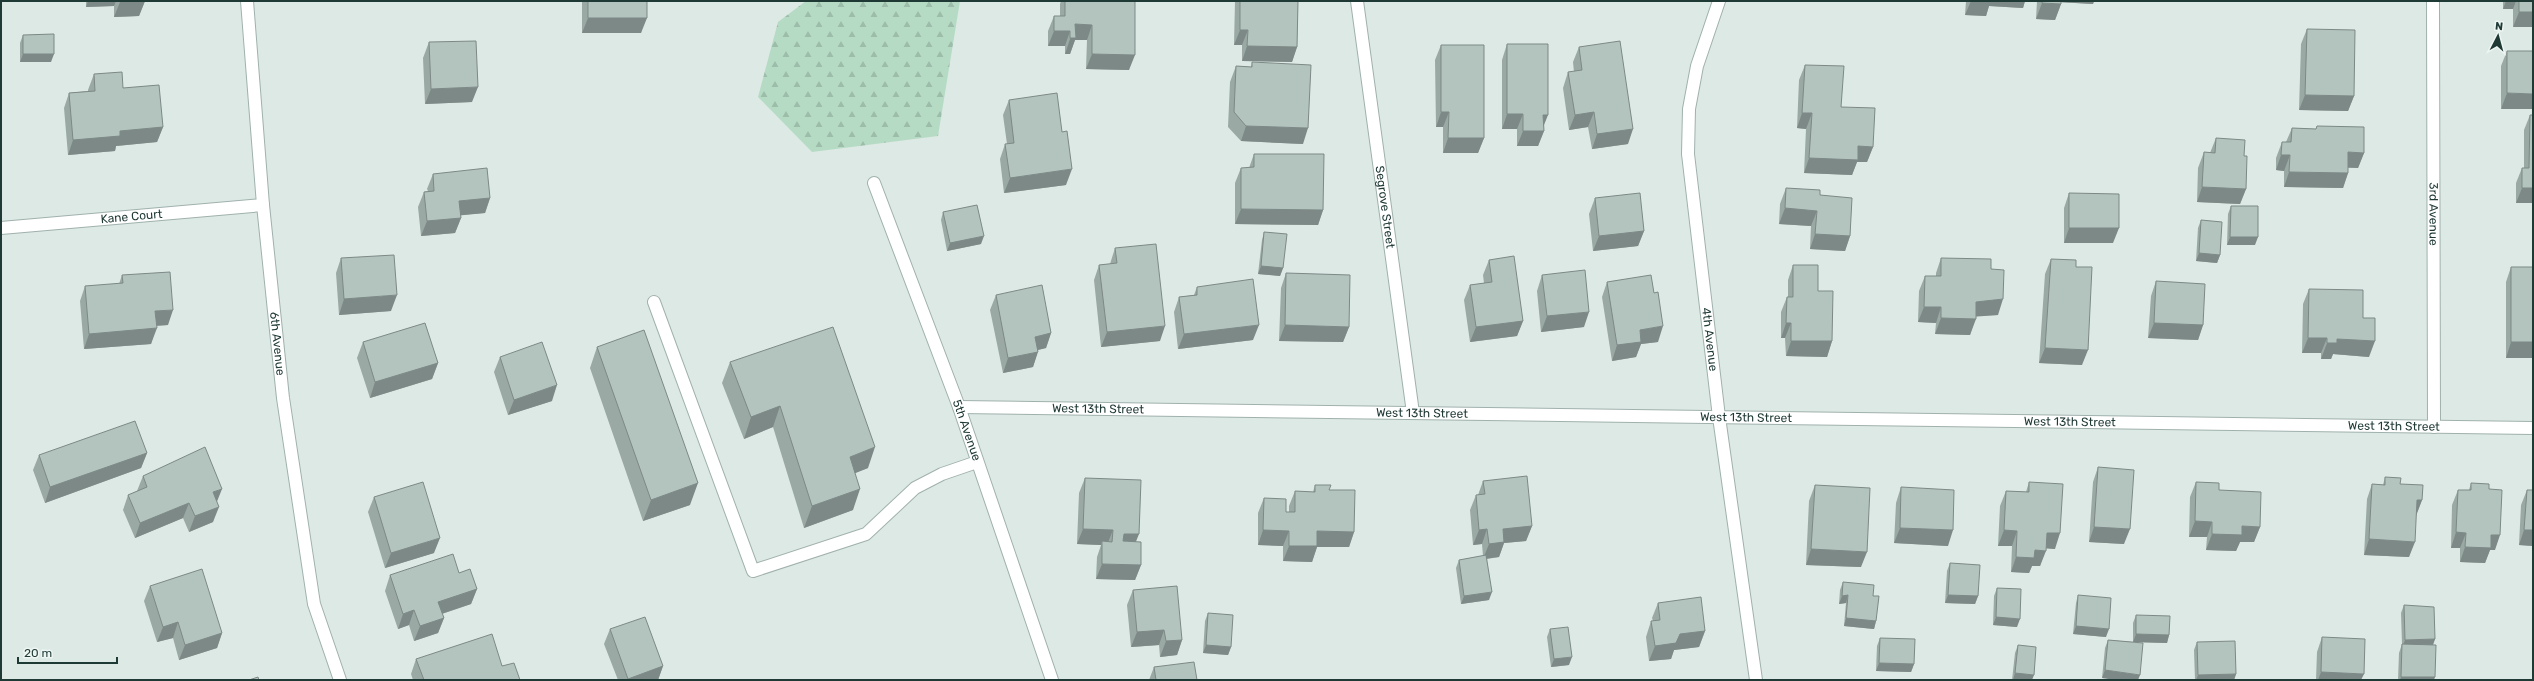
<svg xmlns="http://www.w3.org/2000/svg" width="2534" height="681" font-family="Rubik,sans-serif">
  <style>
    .forest { fill: url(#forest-firs) }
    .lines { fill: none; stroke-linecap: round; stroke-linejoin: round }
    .minor-casing { stroke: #a0b1ad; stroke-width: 14 }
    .minor { stroke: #fff; stroke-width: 12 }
    .wall { fill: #9aa9a4 }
    .shaded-wall { fill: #7d8986 }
    .building { fill: #b3c4bf; stroke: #7d8986 }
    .labels { text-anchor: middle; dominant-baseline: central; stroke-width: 3; stroke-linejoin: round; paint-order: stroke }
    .street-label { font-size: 12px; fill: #1f3935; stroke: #eef6f3 }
  </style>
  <defs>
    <pattern id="forest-firs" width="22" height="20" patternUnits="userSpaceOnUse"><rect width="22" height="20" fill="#b6dbc4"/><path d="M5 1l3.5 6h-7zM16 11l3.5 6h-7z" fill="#9cbda9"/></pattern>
  </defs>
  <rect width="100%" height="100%" fill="#dde9e5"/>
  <!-- forest -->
  <path class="forest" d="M806 1H960L938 136 812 152 758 97 778 22Z"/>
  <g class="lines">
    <!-- minor casing -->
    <g class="minor-casing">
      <g id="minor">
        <path id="s1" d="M247 1 263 205 283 398 314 604 340 680"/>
        <path id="s2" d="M1357 1 1413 413"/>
        <path id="s3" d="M1719 1 1697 66 1689 109 1688 154 1719 417 1756 680"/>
        <path id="s4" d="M2433 1 2434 427"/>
        <path id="s5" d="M874 183 959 407 1052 680"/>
        <path id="s6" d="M1 228 263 205"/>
        <path d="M654 302 753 571 866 534 915 488 942 474 977 462"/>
        <path id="s7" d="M959 407 2533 428"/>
      </g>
    </g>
    <!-- minor -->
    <use href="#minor" class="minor"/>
  </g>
  <!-- wall -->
  <path class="wall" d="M86 1H145L139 16 114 17V6L86 7Z
    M582 1H647L641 33H582Z
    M1061 1H1135L1129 70 1086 69 1087 40H1075L1070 54H1065V46H1048V31L1054 16H1060V4Z
    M1235 1H1298L1297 47 1292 62 1242 61V45H1234Z
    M1966 1H2025L2023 8 1989 6 1986 16 1965 15Z
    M2037 1H2094L2093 4 2061 2V4L2055 20 2036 19Z
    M2503 1H2533L2513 27V9H2503Z
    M2307 29 2354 96 2348 111 2299 110 2301 44Z
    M23 35 51 62H20V43Z
    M429 42 472 102 425 104 423 58Z
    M1507 44 1543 127 1544 131 1538 146H1517V129H1502V60Z
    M1441 45 1484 138 1478 153H1443V127H1436L1435 60Z
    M1579 47 1628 144 1592 149 1588 127 1569 130 1563 88 1568 72H1574L1573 62Z
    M2507 51H2533L2501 109V66Z
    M1252 62 1303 144 1241 141 1228 127 1230 82 1236 66 1251 67Z
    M1805 65 1841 107 1873 147 1867 162H1857L1852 175 1804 173 1806 129 1797 128 1799 80Z
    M94 74 123 88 163 127 157 142 116 146 115 151 68 155 64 108 69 93 88 91V90Z
    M1009 100 1066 185 1004 193 1000 159 1005 144H1007L1003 115Z
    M2530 115H2533V203H2516V183L2522 168H2524V130Z
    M2317 126 2364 153 2358 168H2348V173L2343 188 2284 187V171L2276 170V158L2282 142H2286L2292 128 2316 129Z
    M2216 138 2244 156 2246 189 2240 204 2197 202 2198 168 2204 152 2210 153Z
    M1254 154 1323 210 1318 225 1235 224V183L1241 168H1249Z
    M433 174 490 198 485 213 460 215 461 218 455 233 421 236 418 207 424 192 428 191 427 189Z
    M1786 188 1820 195 1850 236 1845 251 1810 249 1811 226 1779 224 1780 204Z
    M2069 193 2113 243H2064V208Z
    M1595 198 1644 231 1638 246 1593 251 1589 214Z
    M2231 206 2255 245H2227L2228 214Z
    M943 212 981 244 947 251 941 220Z
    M2201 220 2220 255 2217 263 2196 261 2198 228Z
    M1264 232 1283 268 1280 276 1258 274 1262 240Z
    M1115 248 1160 341 1101 347 1094 280 1099 265 1110 264Z
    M341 258 391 311 339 315 336 273Z
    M1941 258 1991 269 1998 315 1976 316 1970 335 1935 334 1936 323 1918 322 1919 291 1925 276H1936V273Z
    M2051 259 2076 267 2082 365 2039 363 2045 274Z
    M1489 260 1523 321 1517 336 1470 342 1464 300 1470 285 1484 283 1483 275Z
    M1793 265 1818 291 1832 341 1827 357 1786 356 1785 338H1781V312L1787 297H1788V280Z
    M2511 267 2533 358H2506V282Z
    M1286 273 1349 327 1343 342 1279 341 1281 288Z
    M122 275 168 325 156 326 151 344 84 349 80 301 85 286 119 284Z
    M1542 275 1584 327 1541 332 1537 291Z
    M2156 281 2203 325 2198 340 2148 338 2151 296Z
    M1607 282 1658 342 1641 344 1636 357 1612 361 1602 297Z
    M1197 287 1253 340 1178 349 1174 312 1179 297 1194 295Z
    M2309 289 2363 318 2369 357 2333 354 2331 359H2321V353H2302L2303 304Z
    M996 295 1051 333 1046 348 1038 350 1033 367 1003 373 990 310Z
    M363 342 438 363 432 379 370 398 357 358Z
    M597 347 690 505 643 521 590 368Z
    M500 357 552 401 508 415 494 372Z
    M730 362 868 468 855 473 853 510 804 528 773 427 744 439 722 383Z
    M147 453 141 468 45 503 33 470 39 455Z
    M2098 467 2124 544 2089 542 2093 482Z
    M143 476 217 502 213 522 189 532 183 518 135 538 123 510 128 495 137 491Z
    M2385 477 2400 484 2422 500 2416 515 2409 557 2364 555 2367 499 2372 484 2383 485Z
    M1085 478 1141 565 1135 580 1096 579 1097 557 1101 545 1077 544 1079 493Z
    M1483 481 1532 526 1526 541 1504 543 1499 557 1487 559 1489 600 1461 604 1456 568 1459 560 1483 556 1482 544 1473 545 1470 510 1476 495H1478Z
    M2029 482 2055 549 2046 548 2040 566H2032L2029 573 2011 572 2012 546H1998L2000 506 2006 491 2026 492Z
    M2196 482 2219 490 2260 527 2254 542H2240L2236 551 2206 550 2207 537H2189L2190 497Z
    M2471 483 2489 489 2495 550H2490L2485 563 2460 562V548H2451L2452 505 2458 490H2469Z
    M1315 485 1329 490 1354 532 1349 547H1317L1312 562 1283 561V546L1258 545V513L1264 498 1286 512H1289V506L1295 491 1313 492Z
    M1815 485 1861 567 1806 565 1809 501Z
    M1901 487 1948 546 1894 543 1896 503Z
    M2527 490 2533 546 2519 545 2521 505Z
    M374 497 434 553 385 568 368 512Z
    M1950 563 1978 596 1975 604 1945 603 1947 571Z
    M459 573 477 589 471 604 442 614 444 618 438 633 414 641 409 625 398 629 385 591 390 575Z
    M1843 582 1876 621 1874 629 1844 626 1846 603 1839 604 1840 590Z
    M150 586 222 633 217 648 179 660 173 638 157 642 144 601Z
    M1997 588 2017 627 1993 625 1994 596Z
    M1133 590 1182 640 1177 655 1160 657 1159 645 1131 647 1127 605Z
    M2078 595 2106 637 2073 634 2076 603Z
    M1658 603 1705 631 1699 647 1674 650 1671 659 1649 661 1646 637 1651 621H1653L1652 618Z
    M2404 605 2435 639 2433 645 2434 680H2398L2399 653 2402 644 2401 613Z
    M1208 613 1231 647 1228 655 1203 653 1205 621Z
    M2136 615 2169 635 2167 643 2133 642 2102 678 2105 648 2108 640 2133 642V623Z
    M610 629 663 666 658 680H618L604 644Z
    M1550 629 1569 665 1551 667 1547 637Z
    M2322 637 2361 680H2316L2317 652Z
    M1880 638 1914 664 1911 672 1876 671 1877 646Z
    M2197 642 2236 674 2234 680H2195L2194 650Z
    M2018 645 2032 680H2012L2015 653Z
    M416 659 502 666 520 680H413L411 674Z
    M1154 667 1197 680H1149Z"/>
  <!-- shaded-wall -->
  <path class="shaded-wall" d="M88 1H116L114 6 86 7Z
    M133 1H145L139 16 114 17 120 2Z
    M1971 1H2025L2023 8 1989 6 1986 16 1965 15Z
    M2056 1H2094L2093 4 2056 2Z
    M2506 1H2516L2513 9H2503Z
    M2042 3 2061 4 2055 20 2036 19Z
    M2519 12H2533V27H2513Z
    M588 18H647L641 33H582Z
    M1075 24 1092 25 1087 40H1075L1070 54H1065Z
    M1240 30H1248L1242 45H1234Z
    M1054 31H1070L1065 46H1048Z
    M1247 46 1297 47 1292 62 1242 61Z
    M23 54H54L51 62H20Z
    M1092 54 1135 55 1129 70 1086 69Z
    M478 87 472 102 425 104 431 89Z
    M2507 93 2533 94V109H2501Z
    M2305 95 2354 96 2348 111 2299 110Z
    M1441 112H1449L1443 127H1436Z
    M1594 112 1588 127 1569 130 1575 115Z
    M1802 113H1812L1806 129 1797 128Z
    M1507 114H1523L1517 129H1502Z
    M1543 115H1548L1542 130Z
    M1246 126 1308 128 1303 144 1241 141Z
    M163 127 157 142 116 146 115 151 68 155 73 140 120 131Z
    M1633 129 1628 144 1592 149 1597 134Z
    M1523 131H1544L1538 146H1517Z
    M1448 138H1484L1478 153H1443Z
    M1858 146 1873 147 1867 162H1857L1852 175 1804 173 1809 158Z
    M2348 152 2364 153 2358 168 2343 167Z
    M2281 155H2290L2284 171 2276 170Z
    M1072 169 1066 185 1004 193 1010 178Z
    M2289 172 2348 173 2343 188 2284 187Z
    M2202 187 2246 189 2240 204 2197 202Z
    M2522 188H2533V203H2516Z
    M490 198 485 213 454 216 459 201Z
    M1785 208 1817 211 1811 226 1779 224Z
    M1241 209 1323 210 1318 225 1235 224Z
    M461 218 455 233 421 236 427 221Z
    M2069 228H2119L2113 243H2064Z
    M1644 231 1638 246 1593 251 1599 236Z
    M1815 234 1850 236 1845 251 1810 249Z
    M984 236 981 244 947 251 950 243Z
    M2230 237H2258L2255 245H2227Z
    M2199 253 2220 255 2217 263 2196 261Z
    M1261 266 1283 268 1280 276 1258 274Z
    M397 295 391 311 339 315 344 299Z
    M2003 299 1998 315 1970 317 1976 302Z
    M1924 307H1941L1936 323 1918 322Z
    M173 310 168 325 150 326 155 311Z
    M1589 312 1584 327 1541 332 1547 316Z
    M1941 318 1976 319 1970 335 1935 334Z
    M1523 321 1517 336 1470 342 1476 327Z
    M1786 323H1791L1785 338H1781Z
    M2154 323 2203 325 2198 340 2148 338Z
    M1259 325 1253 340 1178 349 1184 334Z
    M1285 325 1349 327 1343 342 1279 341Z
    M1165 326 1160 341 1101 347 1107 332Z
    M1663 326 1658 342 1641 344 1636 357 1612 361 1617 345 1640 330Z
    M157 328 151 344 84 349 89 334Z
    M1051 333 1046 348 1029 352 1035 337Z
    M2308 338H2327L2321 353H2302Z
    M2337 339 2375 341 2369 357 2333 354 2331 359H2321L2327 343Z
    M1791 341H1832L1827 357 1786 356Z
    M2511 342H2533V358H2506Z
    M2045 348 2088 350 2082 365 2039 363Z
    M1038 352 1033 367 1003 373 1008 358Z
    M438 363 432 379 370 398 375 382Z
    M557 385 552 401 508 415 514 400Z
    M780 406 773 427 744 439 751 417Z
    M875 447 868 468 843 478 850 457Z
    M147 453 141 468 45 503 50 487Z
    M698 483 690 505 643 521 651 500Z
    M222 489 216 504 213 492Z
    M860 489 853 510 804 528 812 506Z
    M2417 500H2422L2416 516Z
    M189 503 183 518 135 538 140 523Z
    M219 507 213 522 189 532 195 516Z
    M2195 521 2212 522 2207 537H2189Z
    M1532 526 1526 541 1504 543 1499 557 1483 559 1489 544 1503 529Z
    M2242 526 2260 527 2254 542H2240L2236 551 2206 550 2212 534Z
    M2094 527 2130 529 2124 544 2089 542Z
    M1900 528 1953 530 1948 546 1894 543Z
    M1083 529 1113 530 1107 545 1102 541 1101 545 1077 544Z
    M1487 529 1482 544 1473 545 1479 530Z
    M1263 530 1289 531 1283 546 1258 545Z
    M2004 530 2017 531 2012 546H1998Z
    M2524 530H2533V546L2519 545Z
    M1317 531 1354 532 1349 547H1317L1312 562 1283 561 1289 546Z
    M2456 532 2466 533 2460 548H2451Z
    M2047 533H2060L2055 549 2041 548Z
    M1124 534H1139L1133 549H1118Z
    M2491 535H2500L2495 550H2490L2485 563 2460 562 2465 547Z
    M440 538 434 553 385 568 391 553Z
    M2369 539 2415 542 2409 557 2364 555Z
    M1811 549 1867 552 1861 567 1806 565Z
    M2035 550 2046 551 2040 566H2032L2029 573 2011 572 2016 557Z
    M1102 564 1141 565 1135 580 1096 579Z
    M477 589 471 604 432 617 438 602Z
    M1492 592 1489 600 1461 604 1464 596Z
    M1848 595 1846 603 1839 604 1842 596Z
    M1948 595 1978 596 1975 604 1945 603Z
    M414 610 409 625 398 629 403 614Z
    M1996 617 2020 619 2017 627 1993 625Z
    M444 618 438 633 414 641 420 626Z
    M1846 618 1876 621 1874 629 1844 626Z
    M178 622 173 638 157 642 163 627Z
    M2076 626 2109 629 2106 637 2073 634Z
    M1164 630 1159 645 1131 647 1137 632Z
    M1705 631 1699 647 1674 650 1671 659 1649 661 1655 646 1680 634Z
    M222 633 217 648 179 660 185 645Z
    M2136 634 2169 635 2167 643 2133 642Z
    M2435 639 2432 647 2402 648 2405 640Z
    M1182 640 1177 655 1160 657 1166 641Z
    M1206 645 1231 647 1228 655 1203 653Z
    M1572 657 1569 665 1551 667 1554 659Z
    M1879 663 1914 664 1911 672 1876 671Z
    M663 666 658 680H628V679Z
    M2105 670 2140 675 2138 680H2115L2102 678Z
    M2321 672 2364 674 2361 680H2318Z
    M2015 673 2034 675 2032 680H2013Z
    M2236 674 2234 680H2196L2198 675Z
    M2401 677H2435L2434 680H2400Z"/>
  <!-- building -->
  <path class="building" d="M588 1H647V18H588Z
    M1065 1H1135V55L1092 54V25L1075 24 1076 38H1070V31H1054V16H1065Z
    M1240 1H1298L1297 47 1247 46 1248 30H1240Z
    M2042 1H2061V4L2042 3Z
    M2519 1H2533V12H2519Z
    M2307 29 2355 30 2354 96 2305 95Z
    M54 34V54H23V35Z
    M476 41 478 87 431 89 429 42Z
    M1620 41 1633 129 1597 134 1594 112 1575 115 1568 72 1582 70 1579 47Z
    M1507 44H1548V115H1543L1544 131H1523V114H1507Z
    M1441 45H1484V138H1448L1449 112H1441Z
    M2507 51H2533V94L2507 93Z
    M1252 62 1311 65 1308 128 1246 126 1234 112 1236 66 1252 67Z
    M1805 65 1844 66 1841 107 1875 108 1873 147 1858 146V160L1809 158 1812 113H1802Z
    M122 72 123 88 159 85 163 127 120 131V136L73 140 69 93 95 91 94 74Z
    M1057 93 1062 132 1067 131 1072 169 1010 178 1005 144 1014 143 1009 100Z
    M2530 115H2533V188H2522V168H2529Z
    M2317 126 2364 127V153L2348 152V173L2289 172 2290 155H2281L2282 142H2291L2292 128 2316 129Z
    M2216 138 2245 140 2244 156H2247L2246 189 2202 187 2204 152 2215 153Z
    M1254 154H1324L1323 210 1241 209V168L1254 167Z
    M487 168 490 198 459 201 461 218 427 221 424 192 434 191 433 174Z
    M1786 188 1820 190V195L1852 198 1850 236 1815 234 1817 211 1785 208Z
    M1640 193 1644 231 1599 236 1595 198Z
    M2069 193 2119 194V228H2069Z
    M977 205 984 236 950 243 943 212Z
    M2231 206H2258V237H2230Z
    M2201 220 2222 222 2220 255 2199 253Z
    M1264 232 1287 234 1283 268 1261 266Z
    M1156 244 1165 326 1107 332 1099 265 1117 263 1115 248Z
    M394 255 397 295 344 299 341 258Z
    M1514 256 1523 321 1476 327 1470 285 1492 282 1489 260Z
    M1941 258 1991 259V269L2004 270 2003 299 1976 302V319L1941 318V307H1924L1925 276H1941Z
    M2051 259 2076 260V267H2092L2088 350 2045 348Z
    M1793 265H1818V291H1833L1832 341H1791V323H1786L1787 297H1793Z
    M2511 267H2533V342H2511Z
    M1585 270 1589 312 1547 316 1542 275Z
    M170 272 173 310 155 311 157 328 89 334 85 286 123 283 122 275Z
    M1286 273 1350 275 1349 327 1285 325Z
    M1651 275 1654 293 1658 292 1663 326 1640 330 1641 342 1617 345 1607 282Z
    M1253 279 1259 325 1184 334 1179 297 1197 295V287Z
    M2156 281 2205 284 2203 325 2154 323Z
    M1042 285 1051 333 1035 337 1038 352 1008 358 996 295Z
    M2309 289 2363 290V318H2375V341L2337 339V343H2327V338H2308Z
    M425 323 438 363 375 382 363 342Z
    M833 327 875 447 850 457 860 489 812 506 780 406 751 417 730 362Z
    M644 330 698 483 651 500 597 347Z
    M542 342 557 385 514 400 500 357Z
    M135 421 147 453 50 487 39 455Z
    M205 447 222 489 213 492 219 507 195 516 189 503 140 523 128 495 147 487 143 476Z
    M2098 467 2134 470 2130 529 2094 527Z
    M1527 476 1532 526 1503 529 1504 542 1489 544 1487 529 1479 530 1476 495 1485 494 1483 481Z
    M2385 477 2401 478 2400 484 2423 485 2422 500H2417L2415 542 2369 539 2372 484 2385 485Z
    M1085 478 1141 480 1139 534H1124L1123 541 1141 542V565L1102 564V541L1112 542 1113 530 1083 529Z
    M423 482 440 538 391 553 374 497Z
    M2029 482 2063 484 2060 533H2047L2046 551 2035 550 2034 558 2016 557 2017 531 2004 530 2006 491 2029 492Z
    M2196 482 2219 483V490L2261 492 2260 527 2242 526V535L2212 534V522L2195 521Z
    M2471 483 2489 484V489L2502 490 2500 535H2491V548L2465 547 2466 533 2456 532 2458 490H2471Z
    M1315 485H1331L1329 490H1355L1354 532 1317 531V546H1289V531L1263 530 1264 498 1286 499V512H1295V491L1315 492Z
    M1815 485 1870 488 1867 552 1811 549Z
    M1901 487 1954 490 1953 530 1900 528Z
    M2527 490H2533V530H2524Z
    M453 554 459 573 470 569 477 589 438 602 444 618 420 626 414 610 403 614 390 575Z
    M1486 555 1492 592 1464 596 1459 560Z
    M1950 563 1980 565 1978 596 1948 595Z
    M202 569 222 633 185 645 178 622 163 627 150 586Z
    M1843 582 1874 585 1873 596H1879L1876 621 1846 618 1848 595 1842 596Z
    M1177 586 1182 640 1166 641 1164 630 1137 632 1133 590Z
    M1997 588 2021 589 2020 619 1996 617Z
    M2078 595 2111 598 2109 629 2076 626Z
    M1701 597 1705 631 1680 634 1676 643 1655 646 1651 621 1660 620 1658 603Z
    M2404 605 2434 607 2435 639 2405 640Z
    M1208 613 1233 615 1231 647 1206 645Z
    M2136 615 2170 616 2169 635 2136 634Z
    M645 617 663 666 628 679 610 629Z
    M1568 627 1572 657 1554 659 1550 629Z
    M492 634 502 666 514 663 520 680H424L416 659Z
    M2322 637 2365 639 2364 674 2321 672Z
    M1880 638 1915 639 1914 664 1879 663Z
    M2108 640 2143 643 2140 675 2105 670Z
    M2235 641 2236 674 2198 675 2197 642Z
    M2402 644 2436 645 2435 677H2401Z
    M2018 645 2036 647 2034 675 2015 673Z
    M1194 662 1197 680H1156L1154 667Z
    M258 677 259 680H249Z"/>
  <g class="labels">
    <!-- street labels -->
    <g class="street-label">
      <text stroke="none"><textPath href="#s2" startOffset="208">Segrove Street</textPath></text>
      <text stroke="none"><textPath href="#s4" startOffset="213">3rd Avenue</textPath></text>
      <text stroke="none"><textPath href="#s6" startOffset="131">Kane Court</textPath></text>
      <text stroke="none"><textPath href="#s3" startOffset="344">4th Avenue</textPath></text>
      <text stroke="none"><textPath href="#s1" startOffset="344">6th Avenue</textPath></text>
      <text stroke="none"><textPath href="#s7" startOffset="139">West 13th Street</textPath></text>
      <text stroke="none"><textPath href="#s7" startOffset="463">West 13th Street</textPath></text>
      <text stroke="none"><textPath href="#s7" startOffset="787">West 13th Street</textPath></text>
      <text stroke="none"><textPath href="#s7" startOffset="1111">West 13th Street</textPath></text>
      <text stroke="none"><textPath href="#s7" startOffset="1435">West 13th Street</textPath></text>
      <text stroke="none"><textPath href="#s5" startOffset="264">5th Avenue</textPath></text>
    </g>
  </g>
  <!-- border -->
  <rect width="2534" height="681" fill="none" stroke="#1f3935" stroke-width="4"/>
  <!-- north arrow -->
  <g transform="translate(2498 36) rotate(6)" stroke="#eef6f3" stroke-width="3" paint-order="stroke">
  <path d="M0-3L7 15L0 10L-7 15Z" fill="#1f3935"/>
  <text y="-6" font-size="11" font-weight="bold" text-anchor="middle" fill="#1f3935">N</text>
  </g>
  <!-- scale -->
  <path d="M18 657v6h99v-6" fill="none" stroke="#1f3935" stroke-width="2"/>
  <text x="24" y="657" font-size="12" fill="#1f3935" stroke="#eef6f3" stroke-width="3" paint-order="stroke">20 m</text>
</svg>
